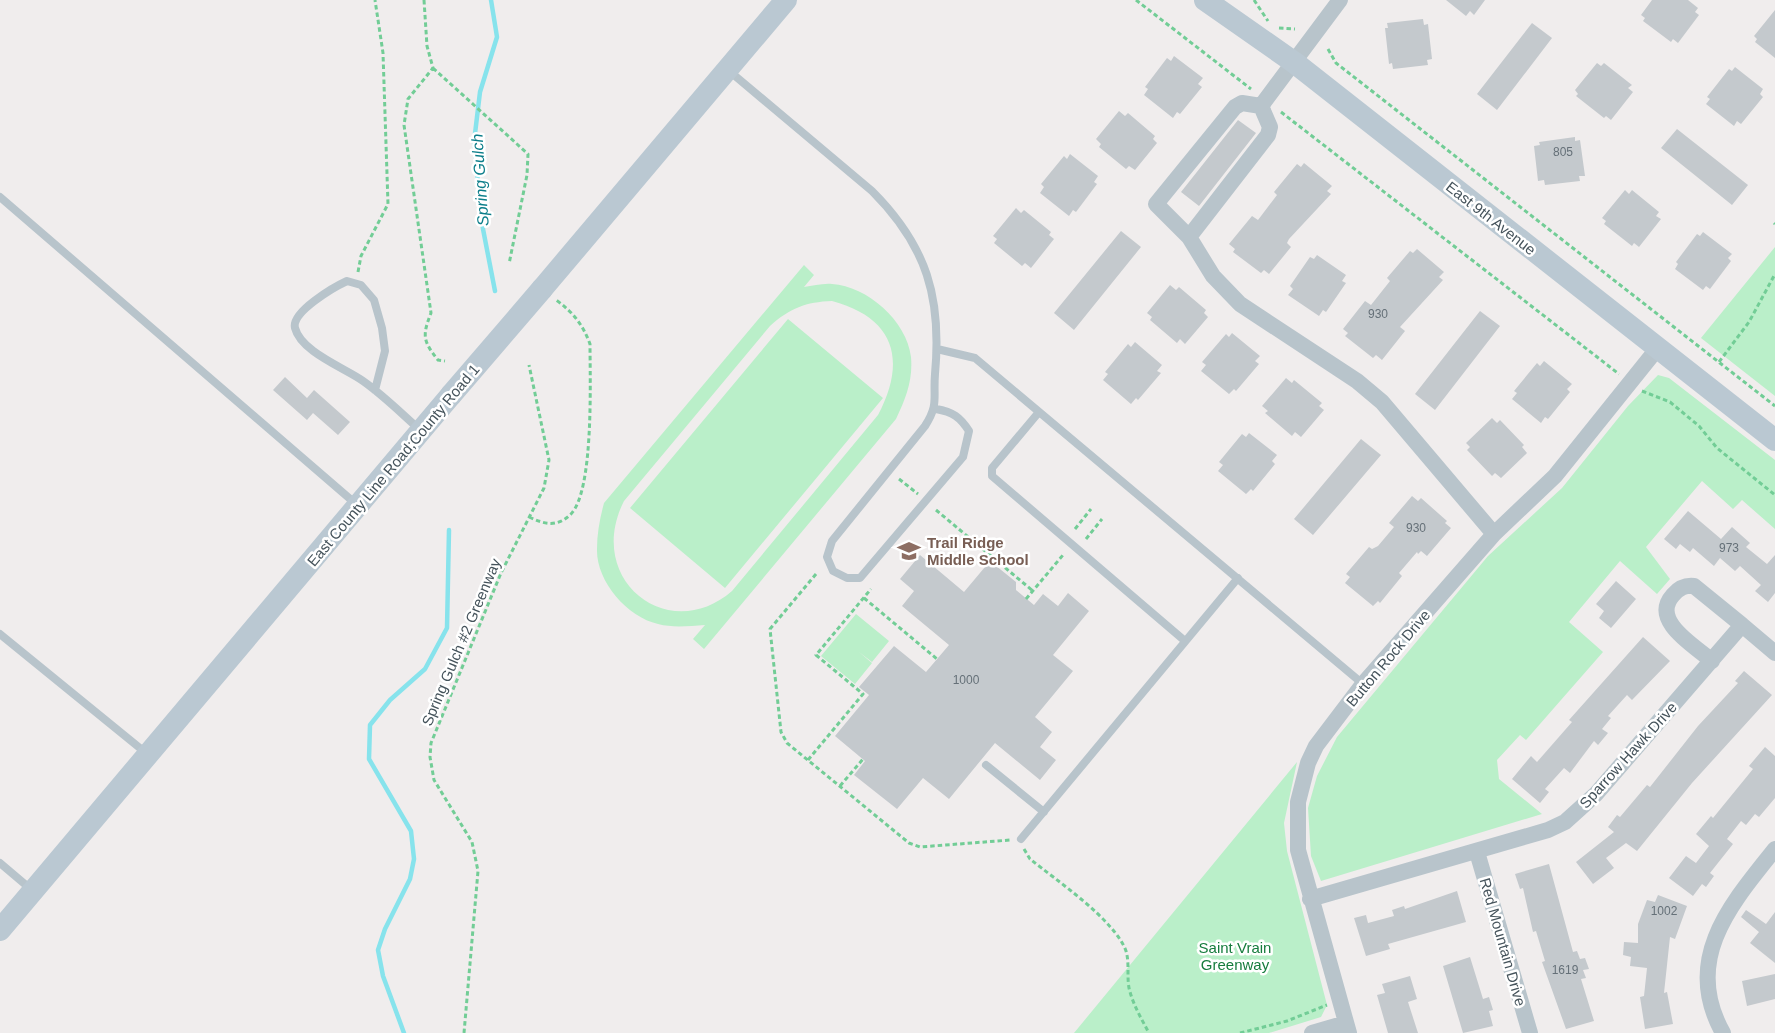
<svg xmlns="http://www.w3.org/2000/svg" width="1775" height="1033" font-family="Arial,sans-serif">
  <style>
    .green { fill: #baefc9; fill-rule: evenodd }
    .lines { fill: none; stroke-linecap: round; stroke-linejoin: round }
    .stream { stroke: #87e3ec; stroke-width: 4.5 }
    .building { fill: #c4c9cd }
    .path { stroke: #72cd96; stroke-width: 3; stroke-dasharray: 4.5 3; stroke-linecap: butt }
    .service { stroke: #b8c4cb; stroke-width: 8 }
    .minor { stroke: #b8c4cb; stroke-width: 16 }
    .secondary { stroke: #bac8d2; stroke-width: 22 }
    .secondary-bridge { stroke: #bac8d2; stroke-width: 22 }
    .labels { text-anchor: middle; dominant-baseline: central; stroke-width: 5; stroke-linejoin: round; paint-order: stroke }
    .number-label { font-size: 12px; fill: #657078 }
    .street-label { font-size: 15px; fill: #45535b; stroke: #fff }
    .education-label { font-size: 15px; font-weight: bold; fill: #785e54; stroke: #fff; text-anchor: start }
    .park-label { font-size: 15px; fill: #167c3d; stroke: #fff }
    .water-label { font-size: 16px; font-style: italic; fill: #0c7e8a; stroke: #fff }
  </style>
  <rect width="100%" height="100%" fill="#f0eded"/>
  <!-- green -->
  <path class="green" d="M1775 247V396L1701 338Z
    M804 265 814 275 804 287C813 286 823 283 832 284 867 286 907 321 911 357 913 380 906 398 896 419L704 649 693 639 705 625C689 626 673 628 658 624 627 617 596 581 597 549 597 533 600 518 604 503ZM832 301C895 318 907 360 878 415L732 591C669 646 584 580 624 501L770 326C790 308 806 302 832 301Z
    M788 319 883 398 725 588 630 508Z
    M1658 375 1669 378 1775 460V529L1742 500 1733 509 1702 481 1646 547 1670 579 1657 594 1620 561 1569 622 1603 652 1526 740 1520 735 1497 760 1499 779 1542 814 1321 881 1311 856 1308 808 1317 776 1337 737 1488 556 1562 488 1628 406Z
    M856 614 889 641 872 662 859 652 872 663 855 684 821 656Z
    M1297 762 1284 823 1287 851 1327 1005 1321 1017 1269 1033H1074Z"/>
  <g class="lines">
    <!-- stream -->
    <path class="stream" d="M491 0 497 37 480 92 474 142 483 229 495 291
      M404 1033 383 976 378 950 385 929 410 879 414 859 411 831 369 759 370 725 390 700 425 669 447 628 449 530"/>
  </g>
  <!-- building -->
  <path class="building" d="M1446 0H1485L1474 15 1470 11 1466 16Z
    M1652 0H1688L1698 8 1695 12 1699 15 1678 43 1673 39 1671 42 1643 21 1645 18 1641 15Z
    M1775 10V58L1755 42 1757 39 1754 36Z
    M1423 19 1424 25 1428 24 1432 59 1427 60 1428 65 1393 69 1392 63 1389 64 1385 28H1388L1387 23Z
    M1532 23 1552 38 1497 110 1477 94Z
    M1174 56 1203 78 1198 84 1202 87 1180 114 1177 112 1173 118 1144 95 1148 89 1145 87 1167 58 1171 61Z
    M1597 63 1601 66 1604 63 1632 85 1628 88 1633 92 1611 120 1606 116 1604 118 1576 96 1578 94 1575 90Z
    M1735 67 1763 89 1760 94 1763 97 1741 124 1737 121 1734 126 1706 104 1710 99 1707 97 1729 69 1732 71Z
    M1119 111 1125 116 1128 113 1155 136 1153 139 1157 143 1135 170 1129 166 1126 169 1099 147 1101 144 1096 139Z
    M1238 120 1256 133 1199 206 1181 192Z
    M1677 129 1748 185 1732 205 1661 148Z
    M1575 137V141L1580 140 1585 176H1579L1580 181 1545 185 1544 180 1538 181 1534 146 1540 145 1539 142Z
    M1070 154 1098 176 1094 182 1097 184 1076 212 1073 210 1069 216 1040 193 1044 187 1041 184 1064 156 1067 159Z
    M1304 163 1332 186 1327 191 1331 194 1289 239 1287 243 1291 247 1269 274 1264 270 1261 273 1233 252 1235 249 1229 244 1252 216 1258 220 1277 195 1274 192 1297 164 1301 167Z
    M1625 190 1629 194 1632 190 1659 212 1656 216 1661 219 1639 247 1634 243 1632 246 1604 224 1606 221 1602 218Z
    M1016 208 1021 213 1024 210 1051 232 1049 235 1054 239 1031 268 1025 263 1022 266 994 243 997 239 993 236Z
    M1121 231 1141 247 1074 330 1054 313Z
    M1703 232 1732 254 1728 258 1731 261 1710 289 1706 286 1703 290 1675 269 1678 264 1676 262 1697 234 1700 236Z
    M1417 249 1444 272 1439 277 1443 280 1400 327 1405 331 1382 360 1376 355 1373 358 1345 336 1348 333 1343 329 1365 301 1371 305 1390 281 1387 278 1410 251 1413 253Z
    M1317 255 1346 275 1342 281 1346 283 1326 312 1323 310 1319 316 1288 295 1293 289 1290 286 1310 257 1314 259Z
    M1170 285 1176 290 1179 287 1206 310 1204 313 1208 317 1185 344 1180 339 1177 343 1150 320 1152 317 1147 313Z
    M1480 311 1500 326 1435 410 1415 394Z
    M1232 333 1260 356 1255 361 1259 364 1236 391 1234 389 1229 394 1201 371 1206 365 1202 362 1226 334 1229 337Z
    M1135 342 1162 365 1157 371 1161 373 1138 400 1136 398 1131 404 1103 380 1108 374 1105 372 1128 344 1131 347Z
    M1544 361 1572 384 1567 389 1570 392 1548 419 1545 417 1541 423 1512 399 1517 393 1514 391 1537 363 1540 366Z
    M285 377 307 398 314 390 350 422 338 435 313 413 307 420 273 390Z
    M1286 378 1292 383 1294 380 1322 403 1319 406 1324 410 1301 437 1295 432 1292 436 1265 413 1268 411 1262 406Z
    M1492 418 1497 423 1500 420 1524 445 1522 447 1527 453 1501 478 1495 473 1492 476 1467 450 1470 447 1466 443Z
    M1249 433 1277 455 1272 461 1275 464 1253 491 1251 489 1246 494 1218 471 1223 465 1219 462 1242 434 1246 437Z
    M1361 439 1381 455 1313 535 1294 519Z
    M1412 496 1418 501 1421 498 1447 521 1445 523 1451 528 1427 556 1421 551 1418 554 1417 552 1399 573 1402 576 1380 603 1378 601 1373 606 1345 583 1350 577 1346 574 1369 547 1372 549 1378 546 1394 527 1389 523Z
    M1688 511 1721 539 1732 527 1750 543 1746 547 1767 564 1775 555V593L1768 602 1755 591 1761 585 1740 566 1735 571 1720 558 1714 566 1693 548 1690 552 1680 544 1676 549 1664 539Z
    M920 555 964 592 990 561 1016 582V590L1034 605 1043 594 1058 606 1068 593 1089 611 1053 655 1073 671 1035 717 1052 732 1040 747 1056 760 1040 780 995 743 949 799 923 778 897 809 854 775 865 761 835 736 869 695 859 687 894 646 926 672 949 645 902 606 914 591 900 579Z
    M1616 581 1636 599 1611 628 1599 618 1604 611 1596 604Z
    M1643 637 1670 661 1632 700 1627 695 1608 716 1611 718 1602 729 1608 733 1598 745 1594 741 1570 773 1564 768 1545 789 1549 792 1540 803 1512 779 1531 756 1537 762 1572 722 1569 720Z
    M1744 671 1772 695 1692 783 1637 851 1626 843 1606 858 1614 868 1593 884 1576 862 1614 832 1608 827 1617 815 1620 817 1647 785 1650 787 1698 726 1738 683 1735 681Z
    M1765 747 1775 756V798L1759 817 1755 814 1746 825 1741 821 1727 839 1733 844 1710 873 1714 876 1706 887 1702 884 1693 896 1669 878 1686 856 1696 863 1709 846 1696 834 1711 816 1713 818 1753 769 1749 766Z
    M1549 864 1573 952 1577 951 1580 959 1585 958 1589 969 1583 970 1586 978 1581 979 1594 1021 1566 1029 1542 962 1545 961 1536 931 1533 932 1523 888 1520 889 1515 874Z
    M1457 891 1466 922 1388 944 1390 949 1366 956 1354 918 1366 915 1368 923 1394 916 1392 910 1404 906 1405 909Z
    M1658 895 1687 906 1675 939 1670 937 1664 993 1667 992 1673 1024 1645 1029 1640 997 1644 996 1647 968 1630 966 1631 957 1623 955 1624 942 1638 943V924L1647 900 1655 902Z
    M1746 910 1766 924 1775 912V963L1750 943 1759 932 1741 917Z
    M1470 957 1483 999 1489 997 1493 1010 1489 1011 1493 1026 1463 1033 1443 966Z
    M1775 974V999L1747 1006 1742 981Z
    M1410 976 1417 999 1408 1002 1418 1033H1388L1377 995 1385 993 1382 984Z"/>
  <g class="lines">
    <!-- path -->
    <path class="path" d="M424 0 427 46 433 68 408 99 404 125 431 313C422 336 423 341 438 360L445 361
      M1136 0 1251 89
      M1254 0 1268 21
      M1279 28 1295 29
      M1328 49 1336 63 1775 406
      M433 68 528 154 527 175 509 264
      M1281 112 1619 374
      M1774 223 1775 224
      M358 272 361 256 388 204 383 53 375 0
      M1719 362 1749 322 1775 274
      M1642 391 1670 402 1699 426 1717 448 1775 495
      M899 479 918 494
      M936 510 1033 591
      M529 517C544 524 557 528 571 514 594 490 590 380 590 344 583 325 573 312 556 300
      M1075 529 1091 509
      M1086 539 1102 519
      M816 574 770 629 781 732 787 743 909 843 920 847 1010 840
      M864 598 937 659
      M1026 599 1063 555
      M808 760 863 694 816 655 871 589
      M840 786 863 759
      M1024 849 1030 859C1056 880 1115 920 1126 951 1130 964 1126 979 1130 992 1134 1006 1142 1020 1149 1033
      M464 1033 478 871 472 842 434 780 430 757 431 743 501 573 544 488 549 460 529 365
      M1240 1033 1287 1021 1327 1005"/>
    <!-- service -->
    <path class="service" d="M728 70 872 191C927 246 942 298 935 374 933 399 939 404 925 426L832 541 827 557 833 571 847 578H860L963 457 969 431C960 417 953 412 936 409
      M0 197 356 504
      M937 349 975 358 1363 684
      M375 390 385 351 382 328 374 300 361 285 347 281C334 287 291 312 295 328 301 352 345 368 363 381 383 395 401 413 419 429
      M1039 412 992 468V476L1185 641
      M0 634 146 753
      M986 765 1044 812
      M1021 839 1238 578
      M0 863 33 891"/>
    <!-- minor -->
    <path class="minor" d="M1261 106 1340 0
      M1189 237 1268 135 1270 127 1261 106 1242 103 1235 107 1156 204 1189 237 1213 276 1240 304 1357 381 1382 402 1494 534
      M1712 661C1695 646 1650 621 1673 595 1679 588 1685 585 1694 586L1742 625
      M1477 852 1530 1033
      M1310 899 1548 830 1565 822 1596 794 1742 625 1775 653
      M1312 1033 1346 1023
      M1349 1033 1298 850V802L1308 763 1316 746 1363 684 1494 534 1555 476 1657 349
      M1723 1033C1682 960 1730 905 1775 849"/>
    <!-- secondary -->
    <path class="secondary" d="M1205 0 1295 63 1775 440
      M542 289 786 0
      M0 930 451 395"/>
    <!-- secondary-bridge -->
    <path class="secondary-bridge" d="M451 395 542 289"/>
  </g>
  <!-- icons -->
  <defs>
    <g id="school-bare" transform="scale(1.8)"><path d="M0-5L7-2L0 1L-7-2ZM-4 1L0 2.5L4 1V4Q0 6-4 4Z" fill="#8d6e63" stroke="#fff" stroke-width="2.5" paint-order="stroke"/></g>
  </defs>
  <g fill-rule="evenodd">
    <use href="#school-bare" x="909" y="551"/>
  </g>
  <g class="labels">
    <!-- number labels -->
    <g class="number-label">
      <text x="1563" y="152">805</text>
      <text x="1378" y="314">930</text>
      <text x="1416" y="528">930</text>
      <text x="1729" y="548">973</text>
      <text x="966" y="680">1000</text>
      <text x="1664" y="911">1002</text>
      <text x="1565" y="970">1619</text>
    </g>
    <!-- street labels -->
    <g class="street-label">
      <text transform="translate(1491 218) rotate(38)">East 9th Avenue</text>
      <text transform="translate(393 465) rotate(-50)">East County Line Road;County Road 1</text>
      <text transform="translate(461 642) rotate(-67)">Spring Gulch #2 Greenway</text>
      <text transform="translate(1388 658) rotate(-50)">Button Rock Drive</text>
      <text transform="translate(1628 755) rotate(-48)">Sparrow Hawk Drive</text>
      <text transform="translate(1503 942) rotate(74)">Red Mountain Drive</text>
    </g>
    <!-- education labels -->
    <g class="education-label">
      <text x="927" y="542">Trail Ridge<tspan x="927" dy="17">Middle School</tspan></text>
    </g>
    <!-- park labels -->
    <g class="park-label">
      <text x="1235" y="947">Saint Vrain<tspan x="1235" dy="17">Greenway</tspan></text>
    </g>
    <!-- water labels -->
    <g class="water-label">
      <text transform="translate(480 180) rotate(-94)">Spring Gulch</text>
    </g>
  </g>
</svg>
